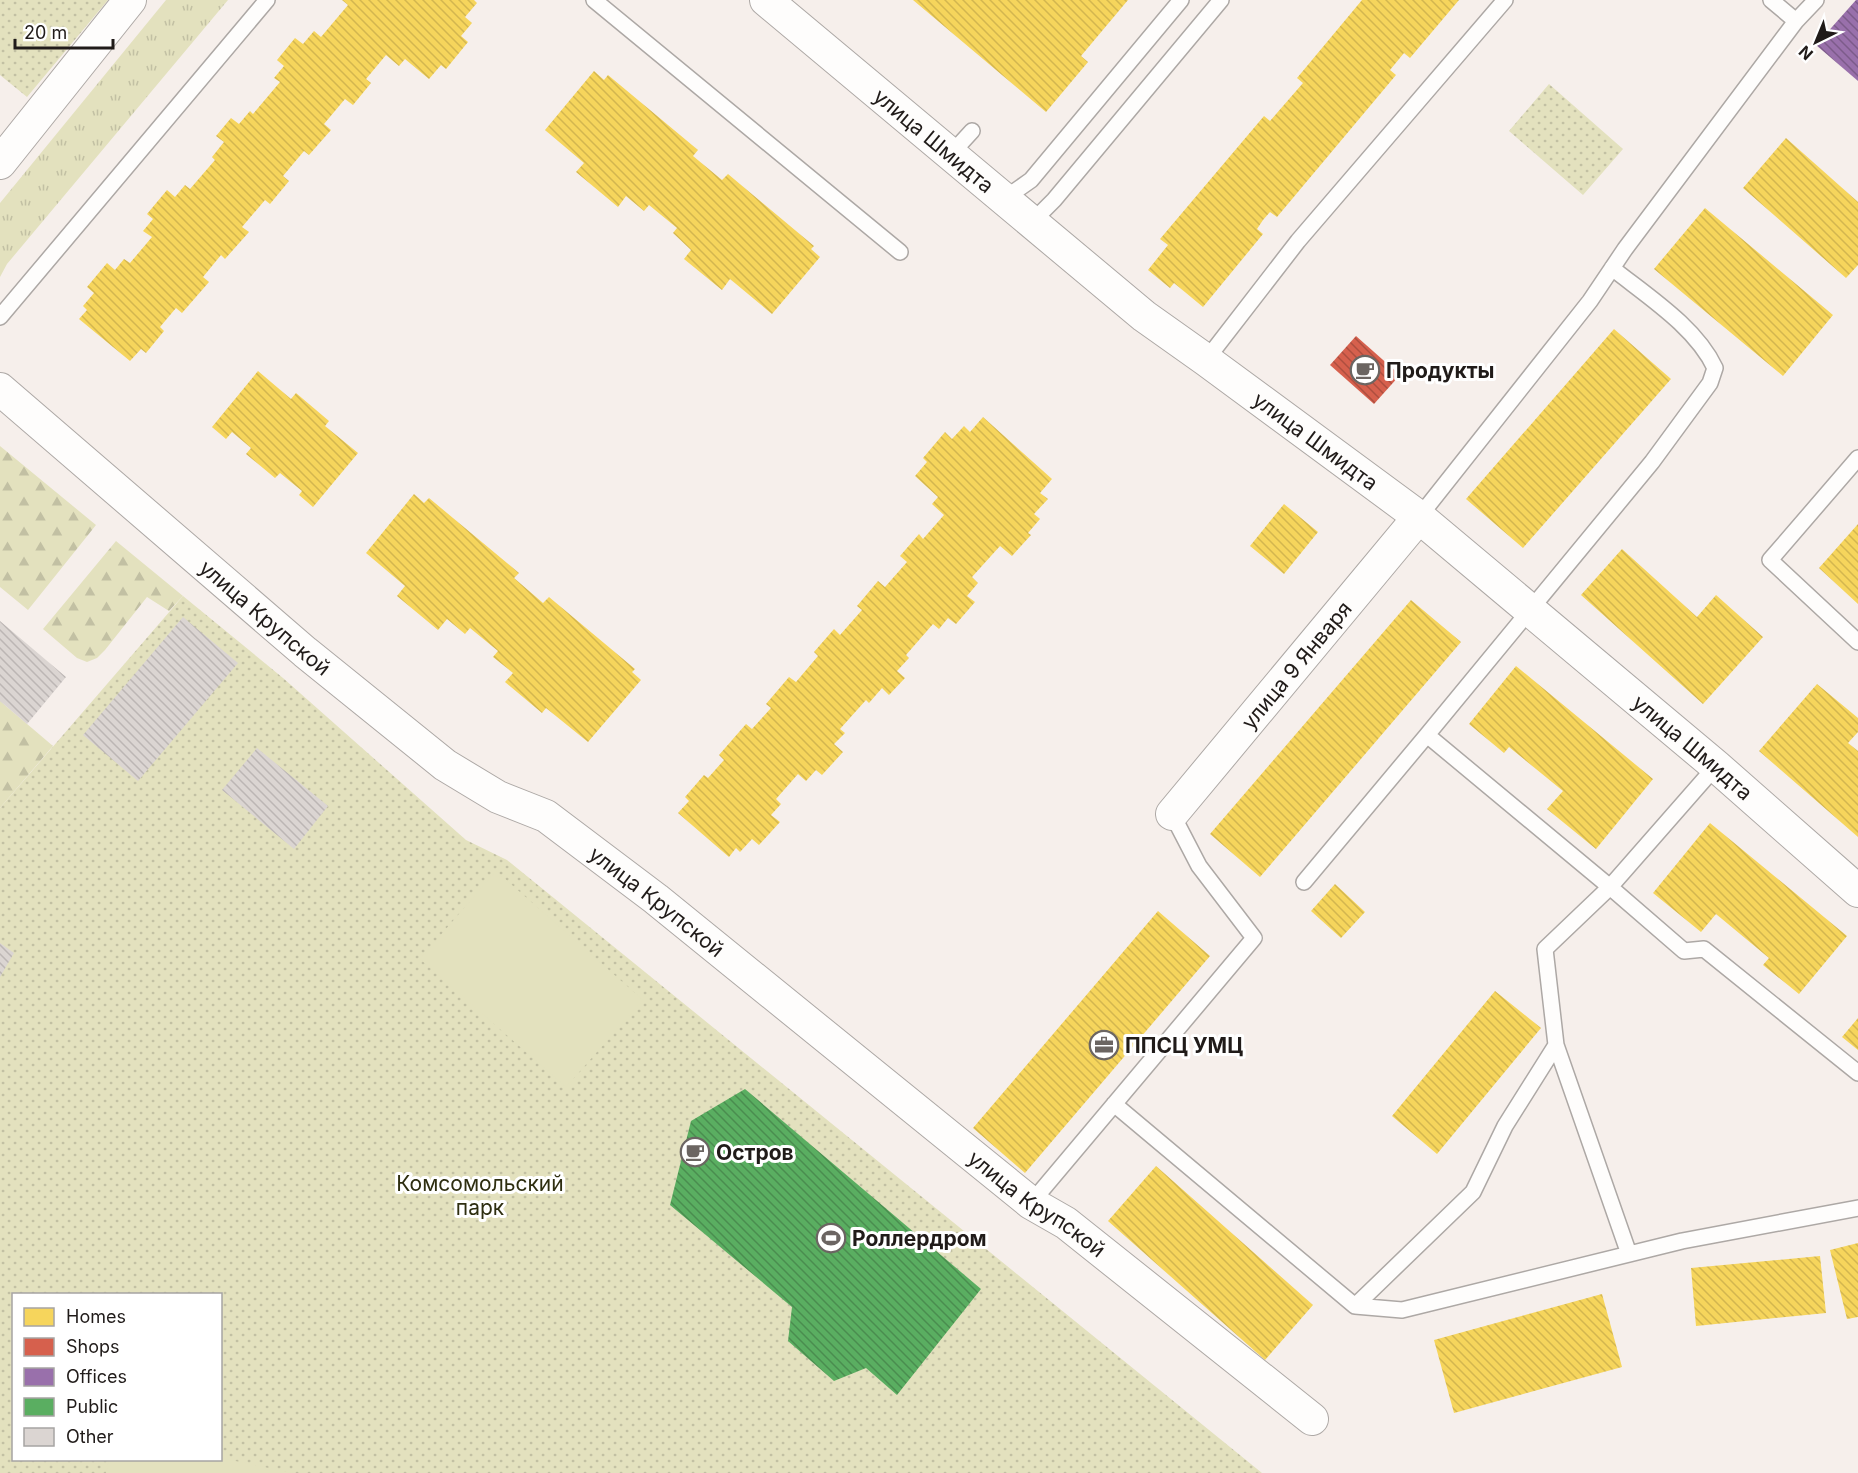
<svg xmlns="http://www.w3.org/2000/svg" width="1858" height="1473" font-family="Inter,sans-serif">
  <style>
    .grass { fill: url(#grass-tufts) }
    .forest { fill: url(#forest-firs) }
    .park { fill: url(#park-dots); fill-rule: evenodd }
    .pitch { fill: #e3e1be }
    .homes { fill: url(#homes-back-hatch) }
    .shops { fill: url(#shops-back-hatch) }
    .offices { fill: url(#offices-back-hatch) }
    .public { fill: url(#public-back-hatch) }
    .building { fill: url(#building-back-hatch) }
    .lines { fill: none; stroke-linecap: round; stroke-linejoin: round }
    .lane-casing { stroke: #ada8a5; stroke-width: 18 }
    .street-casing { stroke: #ada8a5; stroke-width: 34 }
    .lane { stroke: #fefdfc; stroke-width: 15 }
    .street { stroke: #fefdfc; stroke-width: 32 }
    .labels { text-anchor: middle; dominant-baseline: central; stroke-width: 6; stroke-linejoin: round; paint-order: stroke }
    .street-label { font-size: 21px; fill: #201b19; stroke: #fff }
    .poi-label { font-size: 21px; font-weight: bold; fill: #201b19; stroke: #fff; text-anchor: start }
    .park-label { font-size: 21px; fill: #2e2e10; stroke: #fff }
  </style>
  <defs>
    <pattern id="grass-tufts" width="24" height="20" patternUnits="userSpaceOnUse" patternTransform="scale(1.5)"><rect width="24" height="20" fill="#e3e1be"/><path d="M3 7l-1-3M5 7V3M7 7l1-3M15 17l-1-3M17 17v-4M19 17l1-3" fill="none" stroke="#c2c0a3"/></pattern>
    <pattern id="forest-firs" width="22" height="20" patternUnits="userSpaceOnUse" patternTransform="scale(1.5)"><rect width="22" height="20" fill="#e3e1be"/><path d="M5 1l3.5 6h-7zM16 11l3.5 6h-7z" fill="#c2c0a3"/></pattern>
    <pattern id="park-dots" width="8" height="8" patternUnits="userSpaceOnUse" patternTransform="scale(1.5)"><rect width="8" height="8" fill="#e3e1be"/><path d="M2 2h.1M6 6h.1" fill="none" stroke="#c2c0a3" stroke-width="1.8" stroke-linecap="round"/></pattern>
    <pattern id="homes-back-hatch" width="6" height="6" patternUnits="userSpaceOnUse" patternTransform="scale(1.5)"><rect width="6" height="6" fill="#f6d55c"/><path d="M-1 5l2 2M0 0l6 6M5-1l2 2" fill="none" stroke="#d3b64f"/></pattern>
    <pattern id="shops-back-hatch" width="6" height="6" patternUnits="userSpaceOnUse" patternTransform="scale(1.5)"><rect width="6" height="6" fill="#d6604d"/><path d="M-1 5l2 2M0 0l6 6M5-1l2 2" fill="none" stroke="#ad4e3f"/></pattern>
    <pattern id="offices-back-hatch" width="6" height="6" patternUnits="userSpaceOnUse" patternTransform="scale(1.5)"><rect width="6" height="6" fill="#9970ab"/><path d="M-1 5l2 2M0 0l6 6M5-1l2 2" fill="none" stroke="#7c5b8a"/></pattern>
    <pattern id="public-back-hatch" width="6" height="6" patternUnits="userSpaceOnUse" patternTransform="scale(1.5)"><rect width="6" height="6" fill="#5aae61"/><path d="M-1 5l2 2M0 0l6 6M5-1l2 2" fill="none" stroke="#4a8d4f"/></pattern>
    <pattern id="building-back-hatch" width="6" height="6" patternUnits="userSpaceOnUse" patternTransform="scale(1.5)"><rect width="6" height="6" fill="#dbd5d2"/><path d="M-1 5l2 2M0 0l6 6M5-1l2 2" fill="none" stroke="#bcb6b4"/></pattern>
  </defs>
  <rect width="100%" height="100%" fill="#f6efeb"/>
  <!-- grass -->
  <path class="grass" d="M166 0H228L7 264 0 277V203Z"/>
  <!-- forest -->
  <path class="forest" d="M0 446 96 525 28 610 0 587Z
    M116 541 183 596 169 611 147 597 105 650 97 658 87 662 77 658 43 629Z
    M0 701 53 746 0 808Z"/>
  <!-- park -->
  <path class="park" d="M0 0H108L27 97 0 75Z
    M1549 84 1623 149 1583 195 1509 131Z
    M183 596 283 678 466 840 507 860 1262 1473H0V808ZM14 1294H220V1460H14Z"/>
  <!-- pitch -->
  <path class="pitch" d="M496 871 643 1000 566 1087 420 959Z
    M221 1458 293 1473H106L109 1460H220Z"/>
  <!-- homes -->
  <path class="homes" d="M342 0H474L477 3 465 17 472 23 461 36 468 42 446 69 441 65 429 79 405 59 399 66 386 55 366 79 371 83 353 105 345 99 324 124 331 130 309 155 304 151 283 176 289 181 270 204 265 200 242 227 249 232 225 259 221 255 203 277 209 282 182 313 176 308 160 327 164 331 146 353 141 349 130 361 79 319 87 310 83 306 94 293 87 287 107 263 115 270 124 259 130 263 152 237 143 231 153 219 147 214 167 190 175 197 185 185 190 189 215 160 212 157 224 142 216 136 231 118 239 124 250 111 253 114 280 82 274 78 284 66 277 60 295 38 303 44 314 31 321 37 348 5Z
    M913 0H1128L1081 56 1088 62 1046 112Z
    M1362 0H1459L1410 58 1404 53 1390 70 1396 75 1277 217 1270 212 1263 220 1257 229 1263 234 1203 307 1174 283 1170 288 1148 270 1168 245 1160 239 1264 116 1270 121 1303 83 1297 78Z
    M594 71 604 80 608 75 698 150 693 156 722 180 728 174 814 246 811 249 820 257 772 314 730 279 722 290 684 259 691 250 673 233 677 228 649 205 644 211 626 196 618 207 576 172 584 163 545 130Z
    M1786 138 1858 202V265L1846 278 1743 188Z
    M1705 208 1833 315 1783 376 1654 269Z
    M1614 329 1671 379 1523 548 1466 499Z
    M258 371 291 399 296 393 329 421 325 426 358 453 313 507 299 495 302 491 280 473 275 478 246 454 251 448 232 432 226 439 212 427Z
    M983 417 1052 479 1040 493 1048 499 1034 514 1040 519 1028 533 1031 535 1012 556 1000 546 972 577 978 583 967 596 975 602 956 624 948 618 939 629 933 624 906 655 909 658 897 671 905 678 889 695 882 688 869 703 866 700 840 729 845 733 834 744 843 752 822 775 816 770 806 781 798 774 776 799 781 804 771 815 780 822 759 845 752 839 740 852 736 848 729 857 678 813 689 801 685 797 704 775 708 778 724 760 719 755 746 724 752 729 771 708 766 704 789 677 796 682 818 656 814 652 834 629 840 635 862 610 857 606 878 581 885 587 907 562 900 556 919 534 923 539 944 515 932 504 938 497 915 476 927 462 923 458 945 432 952 439 964 426 970 432Z
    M414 494 424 503 429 498 519 573 514 578 543 603 549 597 635 669 632 672 641 680 588 742 546 708 542 713 505 682 513 673 493 657 498 651 470 628 465 634 447 619 438 630 397 596 405 586 366 553Z
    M1284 504 1318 532 1284 574 1250 546Z
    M1858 524V604L1819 568Z
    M1622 549 1697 617 1716 595 1763 637 1703 704 1581 595Z
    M1411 600 1461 642 1260 877 1210 834Z
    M1516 666 1653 779 1596 849 1547 809 1563 791 1509 747 1504 753 1469 724Z
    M1817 684 1858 718V732L1848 743 1858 751V837L1759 751Z
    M1710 823 1847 936 1799 994 1763 965 1769 958 1716 914 1701 932 1653 893Z
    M1335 884 1365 912 1341 938 1311 911Z
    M1158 911 1210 956 1025 1173 973 1128Z
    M1495 991 1541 1028 1437 1154 1392 1116Z
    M1858 1018V1050L1842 1037Z
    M1156 1166 1313 1305 1265 1360 1108 1221Z
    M1858 1243V1317L1847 1319 1830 1250Z
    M1820 1256 1826 1313 1696 1326 1691 1268Z
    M1602 1294 1622 1367 1454 1413 1434 1340Z"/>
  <!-- shops -->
  <path class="shops" d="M1356 336 1400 375 1374 404 1330 365Z"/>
  <!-- offices -->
  <path class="offices" d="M1856 0H1858V81L1816 45Z"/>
  <!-- public -->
  <path class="public" d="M745 1089 981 1289 897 1395 866 1368 834 1381 788 1341 792 1307 670 1205 691 1121Z"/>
  <!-- building -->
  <path class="building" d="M183 617 238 663 138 781 83 735Z
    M0 621 66 677 27 724 0 701Z
    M257 748 328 806 294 849 222 790Z
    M0 943 14 953 0 977Z"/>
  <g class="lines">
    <!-- lane casing -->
    <g class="lane-casing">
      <path id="lane" d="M594 0 900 252
        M1796 21 1816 0
        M950 155 972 131
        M1004 199 1031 180 1181 0
        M1031 223 1054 200 1221 0
        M1612 268C1647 296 1696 327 1715 368L1710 383 1652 462 1427 735 1610 887 1684 951 1704 949 1858 1073
        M0 317 267 0
        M1206 360 1298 241 1505 0
        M1858 458 1770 560 1858 642
        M1419 517 1590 301 1625 249 1796 21 1771 0
        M1304 882 1427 735
        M1114 1104 1355 1306 1402 1310 1682 1241 1858 1208
        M1031 1203 1254 938 1199 866 1172 814
        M1629 1254 1556 1045 1545 949 1610 887 1716 766
        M1355 1306 1473 1192 1505 1126 1556 1045"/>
    </g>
    <!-- street casing -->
    <g class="street-casing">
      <g id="street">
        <path id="s1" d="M766 0 1144 316 1206 360 1419 517 1716 766 1858 891"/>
        <path d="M0 163 130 0"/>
        <path id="s2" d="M0 389 305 652 445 765 498 797 546 816 656 899 1031 1203 1066 1223 1312 1419"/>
        <path id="s3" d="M1172 814 1419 517"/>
      </g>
    </g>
    <!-- lane -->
    <use href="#lane" class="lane"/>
    <!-- street -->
    <use href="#street" class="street"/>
  </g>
  <!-- icons -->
  <defs>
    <g id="cafe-ring" transform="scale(1.5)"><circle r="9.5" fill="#fff" stroke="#6b6562" stroke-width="1.5"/><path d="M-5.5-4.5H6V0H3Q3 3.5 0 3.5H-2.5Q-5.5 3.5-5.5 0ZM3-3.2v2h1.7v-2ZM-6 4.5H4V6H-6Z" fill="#6b6562"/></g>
    <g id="office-ring" transform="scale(1.5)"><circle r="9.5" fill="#fff" stroke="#6b6562" stroke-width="1.5"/><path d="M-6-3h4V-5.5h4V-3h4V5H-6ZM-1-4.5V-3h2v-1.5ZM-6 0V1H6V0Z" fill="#6b6562"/></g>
    <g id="stadium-ring" transform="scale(1.5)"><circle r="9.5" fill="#fff" stroke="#6b6562" stroke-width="1.5"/><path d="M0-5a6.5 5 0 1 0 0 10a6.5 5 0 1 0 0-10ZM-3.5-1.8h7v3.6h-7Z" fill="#6b6562"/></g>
  </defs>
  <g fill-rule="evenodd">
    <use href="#cafe-ring" x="1365" y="370"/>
    <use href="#office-ring" x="1104" y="1045"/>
    <use href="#cafe-ring" x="695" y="1152"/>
    <use href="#stadium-ring" x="831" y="1238"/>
  </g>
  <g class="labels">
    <!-- street labels -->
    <g class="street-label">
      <text stroke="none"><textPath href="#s1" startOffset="219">улица Шмидта</textPath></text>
      <text stroke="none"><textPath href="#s1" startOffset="705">улица Шмидта</textPath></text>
      <text stroke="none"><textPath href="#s2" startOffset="350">улица Крупской</textPath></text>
      <text stroke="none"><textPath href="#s3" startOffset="194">улица 9 Января</textPath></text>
      <text stroke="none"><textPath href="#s1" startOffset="1191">улица Шмидта</textPath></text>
      <text stroke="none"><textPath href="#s2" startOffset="836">улица Крупской</textPath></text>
      <text stroke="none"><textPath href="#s2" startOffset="1322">улица Крупской</textPath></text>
    </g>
    <!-- poi labels -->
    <g class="poi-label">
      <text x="1386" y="370">Продукты</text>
      <text x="1125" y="1045">ППСЦ УМЦ</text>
      <text x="716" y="1152">Остров</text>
      <text x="852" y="1238">Роллердром</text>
    </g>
    <!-- park labels -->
    <g class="park-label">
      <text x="480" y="1183">Комсомольский<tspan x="480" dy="24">парк</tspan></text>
    </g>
  </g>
  <!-- legend -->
  <rect x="12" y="1293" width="210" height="168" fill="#ffffff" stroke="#a6a4a3" stroke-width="1.5"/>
  <rect x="24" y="1308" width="30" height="18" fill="#f6d55c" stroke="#a6a4a3" stroke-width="1.5"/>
  <text x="66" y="1323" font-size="18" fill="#201b19">Homes</text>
  <rect x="24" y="1338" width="30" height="18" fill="#d6604d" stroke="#a6a4a3" stroke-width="1.5"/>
  <text x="66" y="1353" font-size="18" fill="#201b19">Shops</text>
  <rect x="24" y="1368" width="30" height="18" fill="#9970ab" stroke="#a6a4a3" stroke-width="1.5"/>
  <text x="66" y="1383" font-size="18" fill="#201b19">Offices</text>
  <rect x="24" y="1398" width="30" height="18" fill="#5aae61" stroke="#a6a4a3" stroke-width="1.5"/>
  <text x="66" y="1413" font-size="18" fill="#201b19">Public</text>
  <rect x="24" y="1428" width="30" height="18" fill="#dbd5d2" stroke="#a6a4a3" stroke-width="1.5"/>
  <text x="66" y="1443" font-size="18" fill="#201b19">Other</text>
  <!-- north arrow -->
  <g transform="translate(1816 42) rotate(223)" stroke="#ffffff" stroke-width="4.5" paint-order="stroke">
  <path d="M0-4.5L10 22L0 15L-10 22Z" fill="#201b19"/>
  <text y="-9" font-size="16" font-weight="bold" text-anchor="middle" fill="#201b19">N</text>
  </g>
  <!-- scale -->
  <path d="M15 39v9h98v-9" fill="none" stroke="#201b19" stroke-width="3"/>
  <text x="24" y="39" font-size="18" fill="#201b19" stroke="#ffffff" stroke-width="4.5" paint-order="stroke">20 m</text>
</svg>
